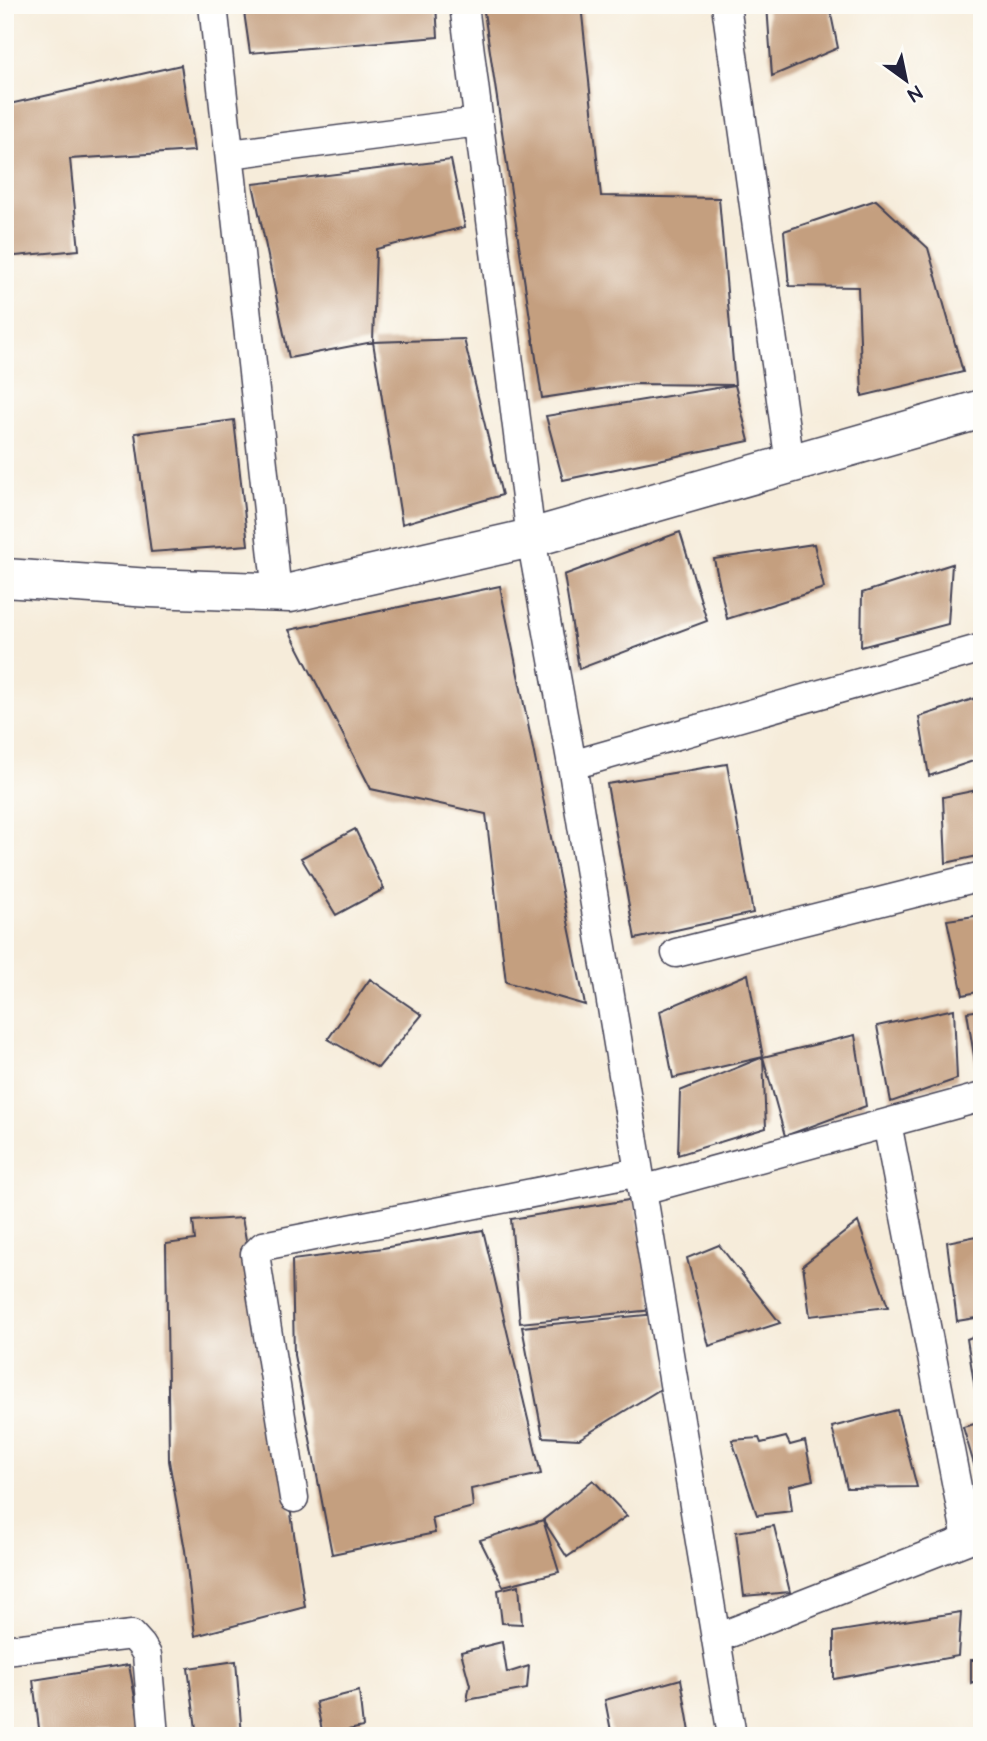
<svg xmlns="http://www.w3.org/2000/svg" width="987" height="1741" font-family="'Architects Daughter',sans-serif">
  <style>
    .building { fill: #c49f7f }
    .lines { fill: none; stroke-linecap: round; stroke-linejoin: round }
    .minor-casing { stroke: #424053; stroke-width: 31 }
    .secondary-casing { stroke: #424053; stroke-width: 41 }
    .minor { stroke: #fff; stroke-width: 28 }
    .secondary { stroke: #fff; stroke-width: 38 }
  </style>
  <rect width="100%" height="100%" fill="#fdfcf7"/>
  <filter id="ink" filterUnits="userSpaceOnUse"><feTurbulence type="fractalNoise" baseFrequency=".0143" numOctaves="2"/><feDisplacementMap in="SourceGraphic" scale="14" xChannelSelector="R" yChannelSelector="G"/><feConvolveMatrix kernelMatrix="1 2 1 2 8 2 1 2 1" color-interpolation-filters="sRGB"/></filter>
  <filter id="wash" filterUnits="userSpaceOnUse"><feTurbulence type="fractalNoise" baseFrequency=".00686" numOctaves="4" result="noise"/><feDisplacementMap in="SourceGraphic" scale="28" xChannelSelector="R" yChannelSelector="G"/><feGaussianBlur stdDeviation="1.57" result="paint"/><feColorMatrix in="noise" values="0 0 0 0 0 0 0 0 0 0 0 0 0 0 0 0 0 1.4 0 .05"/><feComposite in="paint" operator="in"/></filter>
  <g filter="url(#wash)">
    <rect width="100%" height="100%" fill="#f6ecda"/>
    <g id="blocks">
      <!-- building -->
      <path class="building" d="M243 5H436L438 37 250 53Z
        M483 5H581L601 196 719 198 735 385 749 441 563 480 546 416 735 385 634 384 542 398Z
        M767 5H829L838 48 772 76Z
        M181 65 194 151 70 159 79 250 5 257V105Z
        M451 160 465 227 376 249 373 342 289 358 253 184Z
        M876 200 928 248 963 372 862 396 858 287 789 286 784 231Z
        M464 339 502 495 402 524 373 342Z
        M234 420 248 545 151 552 135 433Z
        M680 532 707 621 579 669 564 575Z
        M814 544 824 588 727 619 714 559Z
        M952 564 948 624 861 647 862 593Z
        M500 586 585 1005 506 982 486 814 371 789 289 630Z
        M982 696V758L929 776 919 717Z
        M727 764 753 913 635 939 607 784Z
        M982 789V855L946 863 943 797Z
        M355 829 384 889 336 915 301 858Z
        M982 915V991L963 995 947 920Z
        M748 974 763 1057 855 1035 866 1106 785 1136 763 1057 766 1128 678 1155 680 1091 763 1057 673 1078 660 1011Z
        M370 979 422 1015 378 1068 328 1039Z
        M954 1009 957 1079 891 1102 877 1026Z
        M982 1010V1080L978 1081 967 1012Z
        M635 1199 653 1310 520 1323 511 1219Z
        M242 1218 267 1354 305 1607 195 1636 185 1550 169 1461 166 1244 195 1240 193 1221Z
        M858 1222 888 1307 810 1316 803 1265Z
        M483 1230 541 1474 471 1489 473 1507 432 1518 435 1533 332 1554 294 1355 292 1260 383 1248Z
        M982 1235V1317L957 1321 947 1242Z
        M719 1245 780 1323 709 1346 687 1258Z
        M656 1314 667 1385 579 1439 543 1437 522 1327Z
        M982 1333V1407L978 1408 967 1339Z
        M897 1410 917 1487 847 1488 832 1427Z
        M982 1422V1488H981L963 1427Z
        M786 1437 790 1445 805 1441 813 1480 789 1486 792 1511 757 1515 732 1440 759 1438 761 1443Z
        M593 1480 627 1516 567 1557 543 1520 559 1572 503 1586 480 1540 543 1520Z
        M774 1526 790 1592 744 1596 736 1532Z
        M519 1585 522 1624 502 1623 498 1590Z
        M961 1612 958 1656 834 1679V1632Z
        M502 1642 507 1673 529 1666 527 1689 467 1700 470 1685 461 1652Z
        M971 1660H982V1678L971 1683Z
        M236 1661 242 1736H197L188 1668Z
        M129 1665 142 1736H40L33 1680Z
        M681 1679 690 1732 655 1736H612L605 1700Z
        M359 1691 363 1727 323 1735 316 1702Z"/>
    </g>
  </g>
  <g filter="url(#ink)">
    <use href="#blocks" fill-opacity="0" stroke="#424053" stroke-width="2"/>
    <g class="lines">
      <!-- minor casing -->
      <g class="minor-casing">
        <path id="minor" d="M213 5 277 593
          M464 5 531 538 572 765 732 1736
          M726 5 790 464
          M230 154 479 122
          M572 765 982 648
          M676 953 982 876
          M887 1123 967 1539
          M642 1190 982 1097
          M294 1498 255 1254 263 1246 639 1172
          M717 1638 982 1534
          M5 1650 132 1635 141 1645 147 1655 154 1736"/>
      </g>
      <!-- secondary casing -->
      <g class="secondary-casing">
        <path id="secondary" d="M5 578 150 588 290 593 531 538 982 409"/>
      </g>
      <!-- minor -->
      <use href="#minor" class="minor"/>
      <!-- secondary -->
      <use href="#secondary" class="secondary"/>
    </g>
  </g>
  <!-- margin -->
  <rect width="987" height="1741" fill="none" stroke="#fdfcf7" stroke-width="28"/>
  <!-- north arrow -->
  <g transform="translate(906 80) rotate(147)" stroke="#fdfcf7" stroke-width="5" paint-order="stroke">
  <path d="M0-5L12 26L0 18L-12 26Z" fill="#22223b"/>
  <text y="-10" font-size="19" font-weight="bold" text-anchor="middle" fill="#22223b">N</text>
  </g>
</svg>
